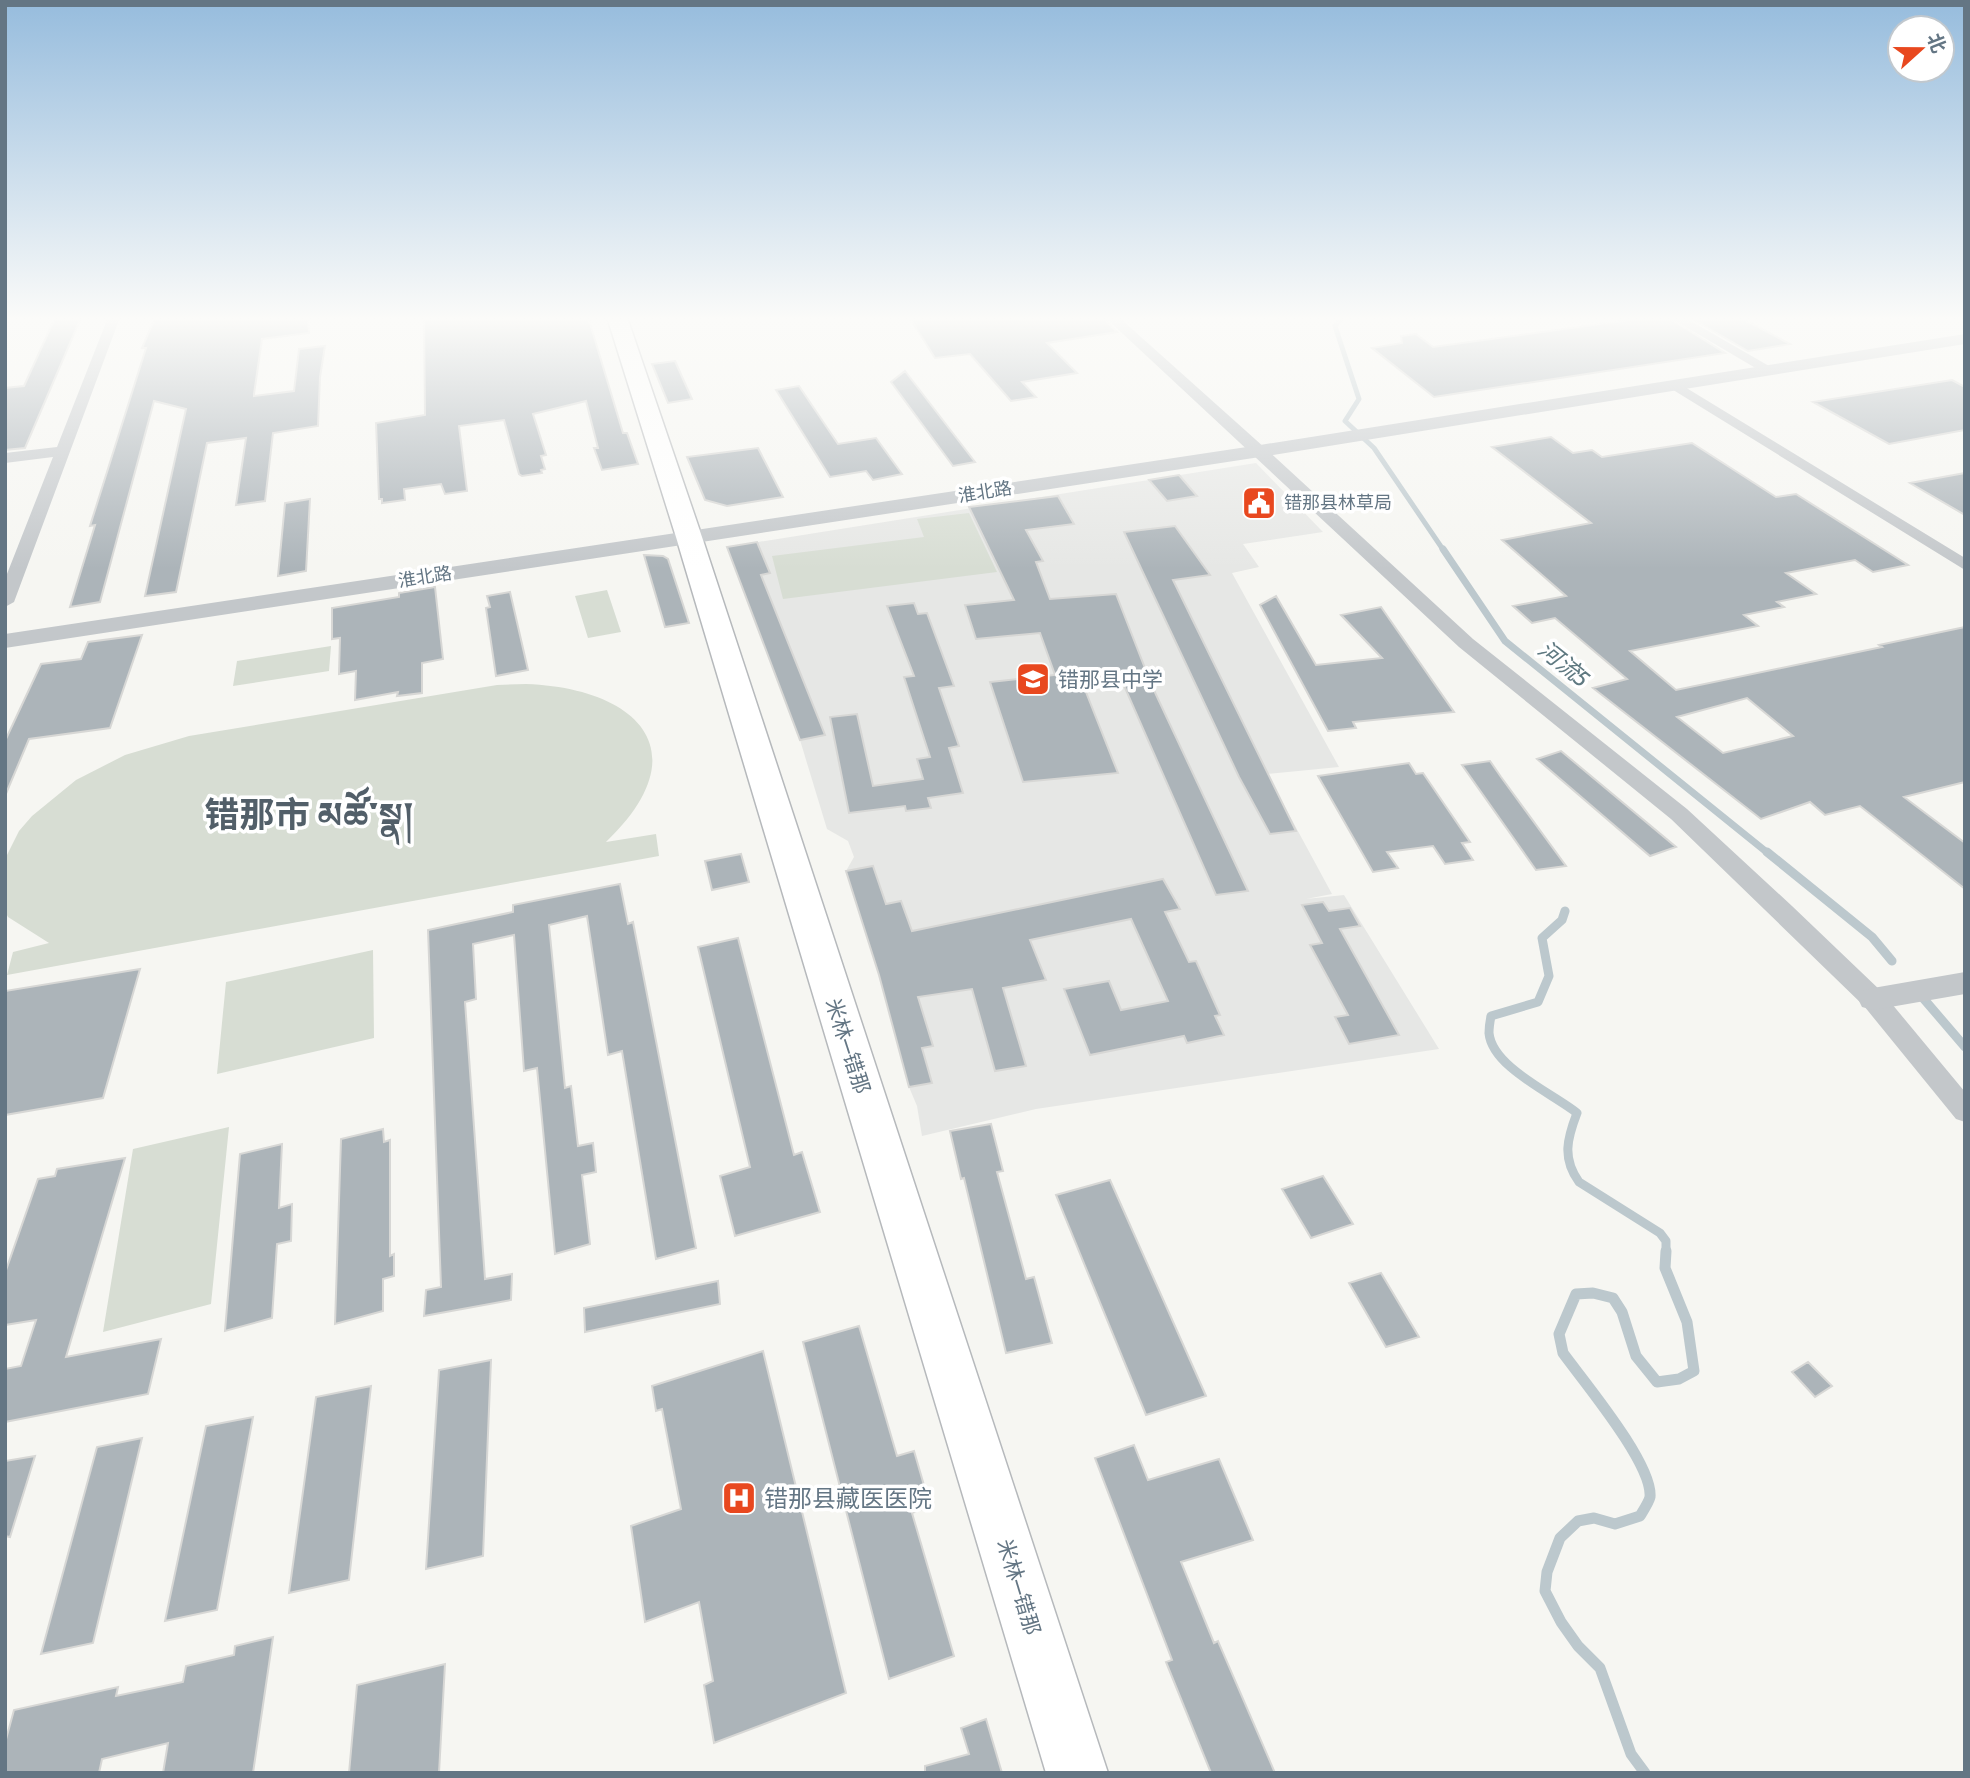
<svg xmlns="http://www.w3.org/2000/svg" width="1970" height="1778" font-family="Cabin,'Noto Sans SC','Noto Serif Tibetan',sans-serif">
  <style>
    .built { fill: #e6e7e5 }
    .green { fill: #d7ddd3 }
    .lines { fill: none; stroke-linecap: round; stroke-linejoin: round }
    .stream-far3 { stroke: #bcc8cd; stroke-width: 5 }
    .stream-far2 { stroke: #bcc8cd; stroke-width: 7 }
    .stream-far1 { stroke: #bcc8cd; stroke-width: 9 }
    .stream { stroke: #bcc8cd; stroke-width: 11 }
    .building { fill: #acb4b9; stroke: #d7d7d5; stroke-width: 2; fill-rule: evenodd }
    .trunk-casing { stroke: #b6b9bc; stroke-width: 3 }
    .minor { fill: #c3c7ca; fill-rule: evenodd }
    .tertiary { fill: #c3c7ca; fill-rule: evenodd }
    .trunk { fill: #fff; fill-rule: evenodd }
    .labels { text-anchor: middle; dominant-baseline: central; stroke-width: 7; stroke-linejoin: round; paint-order: stroke }
    .far-street-label { font-size: 18px; fill: #647684; stroke: #fff }
    .far-poi-label { font-size: 18px; fill: #647684; stroke: #fff; text-anchor: start }
    .poi-label { font-size: 21px; fill: #647684; stroke: #fff; text-anchor: start }
    .street-label { font-size: 21px; fill: #647684; stroke: #fff }
    .water-label { font-size: 23px; font-style: italic; fill: #5f7981; stroke: #fff }
    .near-poi-label { font-size: 24px; fill: #647684; stroke: #fff; text-anchor: start }
    .town-label { font-size: 35px; font-weight: bold; fill: #525f69; stroke: #fff }
  </style>
  <rect width="100%" height="100%" fill="#f6f6f2"/>
  <!-- built -->
  <path class="built" d="M1256 463 1323 532 1243 544 1259 567 1232 573 1339 767 1267 774 1332 894 1306 899 1344 895 1439 1049 1036 1109 922 1136 917 1106 909 1087 882 984 846 871 854 857 848 841 827 829 800 740 727 547Z"/>
  <!-- green -->
  <path class="green" d="M969 513 997 572 783 599 772 556 924 537 917 519Z
    M607 590 621 632 588 638 575 596Z
    M331 646 329 671 233 686 237 661Z
    M526 684C636 688 702 750 606 842L656 834 659 856 7 975 13 952 49 943 8 917 5 911V859L19 831 32 816 76 780 125 755 189 736 497 685Z
    M373 950 374 1038 217 1074 226 982Z
    M229 1127 211 1304 103 1332 133 1149Z"/>
  <g class="lines">
    <!-- stream-far3 -->
    <path class="stream-far3" d="M1340 320 1335 326 1359 399 1345 421 1374 448 1444 551"/>
    <!-- stream-far2 -->
    <path class="stream-far2" d="M1443 549 1505 641 1769 854"/>
    <!-- stream-far1 -->
    <path class="stream-far1" d="M1767 852 1872 937 1892 961
      M1565 911 1562 920 1542 938 1549 976 1538 1002 1491 1016C1490 1021 1489 1028 1489 1033 1492 1067 1552 1093 1577 1113 1567 1139 1562 1158 1579 1182L1660 1233 1666 1241V1253
      M1923 998 1965 1047"/>
    <!-- stream -->
    <path class="stream" d="M1645 1773 1631 1754 1600 1668 1578 1646 1561 1622 1545 1591 1547 1572 1560 1538 1578 1521 1594 1518 1615 1524 1640 1516C1643 1511 1649 1502 1650 1497 1653 1464 1584 1382 1563 1353L1559 1334 1576 1294 1593 1293 1613 1298 1622 1312 1636 1356 1657 1382 1679 1379 1694 1371 1687 1322 1665 1268 1666 1251"/>
  </g>
  <!-- building -->
  <path class="building" d="M54 320H80L25 448 5 450V388L24 386Z
    M154 320H308L309 333 262 339 254 394V396L294 391 299 349 325 346 320 377 318 426 273 433 265 501 236 505 246 438 207 443 176 592 145 596 186 409 154 401 100 602 70 607 95 525 90 526 146 348H142Z
    M424 320H589L623 433H627L638 464 602 470 594 448H598L586 401 533 414 546 455 541 456 545 469 541 470 542 473 522 476 519 474 504 420 459 426 467 491 445 494 441 484 404 489 405 500 382 503V499H379L376 423 425 415Z
    M911 320H1105L1117 332 1047 343 1077 373 1022 382 1036 397 1011 401 970 354 935 358Z
    M1629 320H1672L1725 353 1434 397 1372 348 1402 343 1401 336 1416 334 1433 347Z
    M1694 320H1745L1790 344 1748 351Z
    M675 361 692 399 668 403 652 364Z
    M905 371 975 462 953 466 891 382Z
    M1952 380 1965 387V430L1889 444 1813 402Z
    M799 386 838 444 876 438 902 474 873 480 866 471 830 477 776 390Z
    M1551 437 1573 453 1592 450 1602 457 1692 443 1776 497 1796 494 1908 565 1873 572 1855 560 1786 573 1816 594 1777 602 1784 607 1744 615 1758 626 1630 651 1676 690 1882 647 1879 645 1965 627V782L1904 797 1965 843V889L1860 806 1825 815 1810 802 1761 819 1593 688 1627 679 1555 618 1532 623 1513 606 1566 596 1502 540 1591 523 1492 447ZM1747 698 1793 736 1723 753 1677 717Z
    M758 448 783 497 727 506 705 500 687 457Z
    M1965 473V515L1910 483Z
    M1179 475 1197 496 1167 501 1149 480Z
    M1058 496 1074 524 1026 530 1043 561 1036 562 1050 599 1116 594 1152 686 1248 891 1216 895 1119 674 1080 677 1118 773 1023 782 990 682 1055 675 1040 633 976 639 965 605 1014 600 969 507Z
    M310 499 306 571 278 576 285 503Z
    M1175 526 1210 575 1173 580 1296 831 1270 834 1239 777 1124 532Z
    M757 542 770 573 761 575 825 735 800 740 727 547Z
    M644 555 663 556 668 559 689 623 665 627Z
    M435 587 443 659 422 663V693L397 696 398 692 355 700 356 671 339 674 340 638 332 639V608L399 597V593Z
    M510 592 528 670 496 676 486 608 490 607 487 596Z
    M1276 596 1316 665 1382 658 1341 615 1381 607 1454 712 1353 722 1356 728 1328 731 1260 605Z
    M914 603 918 614 927 613 954 686 939 688 959 746 949 748 963 793 928 798 931 808 906 811 905 806 849 813 830 717 857 714 873 786 923 779 917 759 930 757 904 677 914 676 887 606Z
    M142 635 110 728 29 739 5 796V741L41 664 81 659 88 642Z
    M1561 751 1676 847 1650 856 1537 759Z
    M1490 761 1501 777 1566 866 1536 870 1462 765Z
    M1409 763 1416 774 1423 773 1470 842 1462 843 1473 860 1445 864 1433 846 1387 852 1398 868 1373 872 1318 776Z
    M741 854 749 882 712 890 705 861Z
    M873 866 886 904 901 901 912 931 1163 879 1180 909 1165 912 1189 962 1196 961 1220 1015 1215 1016 1224 1035 1187 1043 1184 1036 1090 1055 1064 989 1109 981 1121 1010 1168 1001 1131 919 1030 940 1046 980 1003 988 1026 1066 995 1071 972 989 918 997 933 1046 922 1048 932 1083 909 1087 879 975 846 871Z
    M620 884 628 924 633 922 696 1248 656 1259 622 1051 608 1055 587 916 549 925 565 1088 571 1086 578 1146 593 1143 596 1172 582 1175 590 1244 555 1254 537 1068 524 1071 514 935 473 944 476 999 465 1002 485 1279 512 1274 511 1300 424 1316 426 1290 441 1287 428 930 513 912V905Z
    M1323 902 1329 911 1350 908 1360 926 1340 929 1399 1035 1349 1044 1335 1017 1348 1015 1310 945 1322 943 1302 905Z
    M738 938 794 1155 802 1152 820 1212 735 1236 720 1176 750 1167 698 947Z
    M140 969 103 1098 5 1115V991Z
    M991 1124 1003 1171 997 1172 1026 1279 1034 1277 1052 1343 1006 1353 964 1178 961 1179 950 1131Z
    M383 1129 384 1142 390 1140V1256L394 1254V1276L383 1279V1311L335 1324 341 1139Z
    M282 1144 279 1208 292 1204 291 1241 277 1244 272 1318 225 1331 240 1154Z
    M125 1158 66 1357 161 1339 148 1394 5 1422V1369L21 1366 36 1320 5 1325V1273L38 1179 55 1176 57 1169Z
    M1323 1176 1353 1224 1311 1238 1282 1189Z
    M1110 1180 1206 1396 1146 1415 1056 1195Z
    M1381 1273 1419 1337 1386 1347 1349 1283Z
    M718 1281 720 1304 585 1332 584 1308Z
    M859 1326 897 1456 914 1451 930 1506 912 1513 954 1656 889 1679 803 1342Z
    M763 1351 846 1693 714 1743 704 1685 713 1681 699 1602 645 1622 631 1526 681 1509 662 1409 656 1411 652 1386Z
    M491 1360 483 1556 426 1569 439 1370Z
    M1808 1362 1832 1386 1815 1397 1792 1372Z
    M371 1386 349 1580 289 1593 316 1397Z
    M253 1417 217 1610 165 1621 206 1426Z
    M142 1438 93 1643 41 1654 97 1447Z
    M1134 1445 1148 1480 1219 1459 1253 1540 1181 1562 1214 1643 1218 1641 1275 1773H1211L1166 1662 1172 1660 1095 1458Z
    M35 1456 10 1537 5 1536V1461Z
    M273 1637 253 1773H163L168 1743 102 1759 99 1773H5V1743L14 1710 118 1687 116 1696 183 1682 186 1666 234 1655 235 1646Z
    M445 1664 439 1773H349L357 1685Z
    M986 1719 1002 1773H925V1766L969 1754 961 1728Z"/>
  <g class="lines">
    <!-- trunk casing -->
    <g class="trunk-casing">
      <path id="trunk" d="M608 320H628L702 537 1108 1773H1046L676 537Z"/>
    </g>
    <!-- minor -->
    <path class="minor" d="M107 320H119L14 602 5 607V579L53 457 5 463V453L57 447Z
      M1108 320H1122L1265 448 1473 639 1687 809 1792 906 1882 992 1965 1092V1122L1956 1119 1864 1006 1671 819 1459 647Z
      M1674 320H1689L1776 370 1774 373H1764Z
      M1675 381 1965 558V570L1670 388V382Z"/>
    <!-- tertiary -->
    <path class="tertiary" d="M1965 334V344L1260 457 5 648V634L1260 445Z
      M1965 972V994L1873 1010 1862 1007 1858 999 1862 991 1873 988Z"/>
    <!-- trunk -->
    <use href="#trunk" class="trunk"/>
  </g>
  <!-- sky -->
  <linearGradient id="sky" x2="0" y2="1"><stop stop-color="#96bcdd"/><stop offset="0.56" stop-color="#fbfbf9"/><stop offset="1" stop-color="#fbfbf9" stop-opacity="0"/></linearGradient>
  <rect width="1970" height="569" fill="url(#sky)"/>
  <!-- icons -->
  <defs>
    <g id="civic-square" transform="scale(1.75)"><rect x="-9" y="-9" width="18" height="18" rx="4" fill="#e8481f" stroke="#fff"/><path d="M-.6-6.5H3V-4.5H.6V-3L4-1V1h2V6H-6V1h2V-1L-.6-3ZM-1.2 2.5V6h2.4V2.5Z" fill="#fff"/></g>
    <g id="school-square" transform="scale(1.75)"><rect x="-9" y="-9" width="18" height="18" rx="4" fill="#e8481f" stroke="#fff"/><path d="M0-5L7-2L0 1L-7-2ZM-4 1L0 2.5L4 1V4Q0 6-4 4Z" fill="#fff"/></g>
    <g id="hospital-square" transform="scale(1.75)"><rect x="-9" y="-9" width="18" height="18" rx="4" fill="#e8481f" stroke="#fff"/><path d="M-5-5h3v3.5h4V-5h3V5h-3V1.5h-4V5h-3Z" fill="#fff"/></g>
  </defs>
  <g fill-rule="evenodd">
    <use href="#civic-square" x="1259" y="503"/>
    <use href="#school-square" x="1033" y="679"/>
    <use href="#hospital-square" x="739" y="1498"/>
  </g>
  <g class="labels">
    <!-- far-street labels -->
    <g class="far-street-label">
      <text transform="translate(985 492) rotate(-9)">淮北路</text>
      <text transform="translate(425 577) rotate(-9)">淮北路</text>
    </g>
    <!-- far-poi labels -->
    <g class="far-poi-label">
      <text x="1284" y="503">错那县林草局</text>
    </g>
    <!-- poi labels -->
    <g class="poi-label">
      <text x="1058" y="679">错那县中学</text>
    </g>
    <!-- street labels -->
    <g class="street-label">
      <text transform="translate(848 1046) rotate(72)">米林—错那</text>
      <text transform="translate(1019 1587) rotate(73)">米林—错那</text>
    </g>
    <!-- water labels -->
    <g class="water-label">
      <text transform="translate(1564 664) rotate(39)">河流5</text>
    </g>
    <!-- near-poi labels -->
    <g class="near-poi-label">
      <text x="764" y="1498">错那县藏医医院</text>
    </g>
    <!-- town labels -->
    <g class="town-label">
      <text x="309" y="814">错那市 མཚོ་སྣ།</text>
    </g>
  </g>
  <!-- border -->
  <rect width="1970" height="1778" fill="none" stroke="#647684" stroke-width="14"/>
  <!-- north arrow -->
  <g transform="translate(1921 49) rotate(69)"><circle r="33" fill="#ffffff" stroke="#c1c8ce" stroke-width="2"/>
  <path d="M0-5L12 26L0 18L-12 26Z" fill="#e8481f"/>
  <text y="-10" font-size="19" font-weight="bold" text-anchor="middle" fill="#647684">北</text>
  </g>
</svg>
